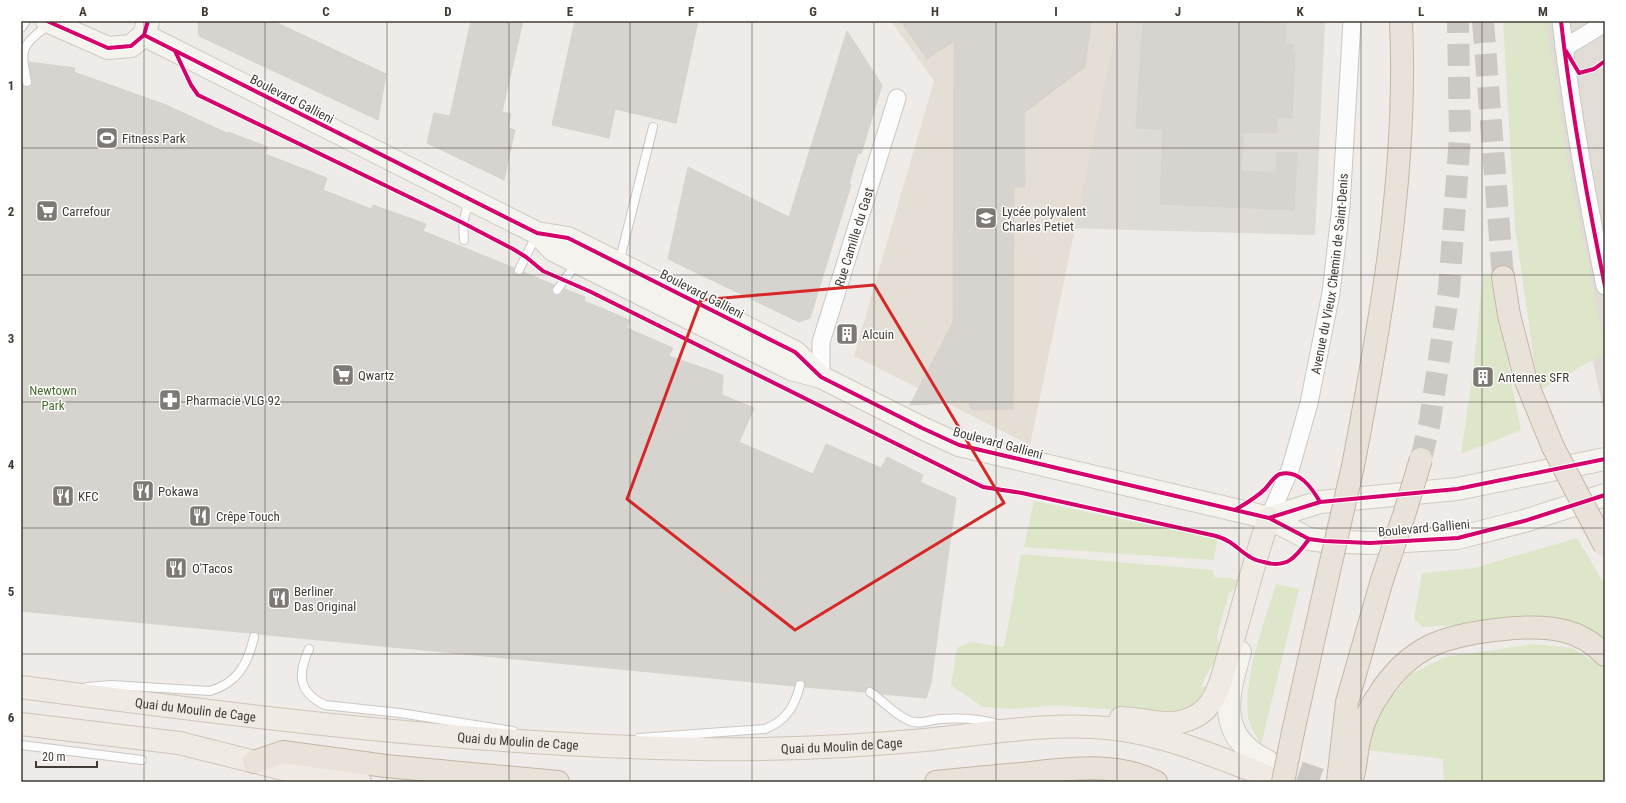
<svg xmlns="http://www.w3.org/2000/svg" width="1626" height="803" font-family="'Roboto Condensed',sans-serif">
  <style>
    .residential { fill: #e1dcd5 }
    .industrial { fill: #dedad6 }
    .education { fill: #e4ded4 }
    .green { fill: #dde6c9 }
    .building { fill: #d7d4d0; stroke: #d6d2ce }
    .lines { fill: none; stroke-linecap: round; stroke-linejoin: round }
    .secondary-tunnel { stroke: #ccc8c4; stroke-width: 22; stroke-dasharray: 22 11; stroke-linecap: butt }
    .highway-tunnel { stroke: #ccc8c4; stroke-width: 22; stroke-dasharray: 22 11; stroke-linecap: butt }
    .lane-casing { stroke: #cac7c4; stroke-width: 10 }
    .street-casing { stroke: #cac7c4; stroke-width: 19 }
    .secondary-casing { stroke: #cfcac2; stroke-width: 24 }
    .primary-casing { stroke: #cfc5b6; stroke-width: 24 }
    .highway-casing { stroke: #c4b6a5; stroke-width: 24 }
    .lane { stroke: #fcfcfc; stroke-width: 8 }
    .street { stroke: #fcfcfc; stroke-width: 17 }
    .secondary { stroke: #f5f3ee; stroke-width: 22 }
    .primary { stroke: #efeae3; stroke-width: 22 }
    .highway { stroke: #e9e2d9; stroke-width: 22 }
    .highway-bridge-casing { stroke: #c4b6a5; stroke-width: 24; stroke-linecap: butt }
    .highway-bridge { stroke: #e9e2d9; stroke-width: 22 }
    .cycleway-casing { stroke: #fff; stroke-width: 6 }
    .cycleway { stroke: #d6006c; stroke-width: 4 }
    .marked { fill: none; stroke: #d62828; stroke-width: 3; stroke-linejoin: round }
    .grid { fill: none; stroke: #423c35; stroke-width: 1; stroke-opacity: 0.55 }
    .labels { text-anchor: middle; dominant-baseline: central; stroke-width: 3; stroke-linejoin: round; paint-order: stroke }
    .street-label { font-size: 13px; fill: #423c35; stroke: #fff }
    .poi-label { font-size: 13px; fill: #423c35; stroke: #fff; text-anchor: start }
    .park-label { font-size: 13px; fill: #4b6e2e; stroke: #fff }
    .neatline { fill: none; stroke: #423c35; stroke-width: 1.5 }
    .grid-label { font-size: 13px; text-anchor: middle; font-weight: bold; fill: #423c35 }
  </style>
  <rect width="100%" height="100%" fill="#eeebe8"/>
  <!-- residential -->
  <path class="residential" d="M1540 21H1605V416L1572 269Z"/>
  <!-- industrial -->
  <path class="industrial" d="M1114 21H1325L1315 235 1063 228Z"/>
  <!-- education -->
  <path class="education" d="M891 21H1118L1030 445 854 356 934 81Z"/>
  <!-- green -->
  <path class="green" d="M1503 21H1546L1569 170 1605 348V353L1542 389 1535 367 1515 227Z
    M1483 274H1494L1512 386 1521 430 1461 454 1474 364Z
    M1034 501 1217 539 1214 560 1024 547Z
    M1577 538 1605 585V645L1500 622 1423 627 1414 619 1422 573 1474 568Z
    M1021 554 1213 570 1214 577 1244 580 1229 593 1217 636 1222 654 1209 670 1201 687 1212 686 1200 705 1180 715 1057 705 1014 709 983 707 951 685 957 648 970 642 1004 647Z
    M1276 584 1299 589 1261 745C1257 736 1249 726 1248 717 1244 672 1264 625 1276 584Z
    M1534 644 1572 648 1604 668 1605 778 1600 782H1444L1443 759 1367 750 1376 715 1411 674 1445 657Z"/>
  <!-- building -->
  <path class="building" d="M198 21H273L386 74 378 120 199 36Z
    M471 21H523L502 112 511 114 508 128 515 130 504 180 427 143 434 113 450 116Z
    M575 21H698L676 123 615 109 609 138 552 125Z
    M901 21H1091L1085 67 1024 113 1025 187H1014L1013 409 972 410 968 402 910 405 953 322 954 41 927 59Z
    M1143 21H1212L1286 24 1285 44H1293V53L1295 54 1292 118 1277 117 1276 133 1243 132 1241 171 1276 173 1277 152 1297 153 1294 210 1160 204 1163 129 1136 128Z
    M847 31 882 85 861 154 858 153 849 184 851 185 810 318 799 322 668 259 688 167 789 217Z
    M29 62 75 68 74 72 166 105 227 133 228 132 268 147 265 154 327 178 323 190 371 209 373 205 426 224 423 231 514 268V273L517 275H522L524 272 554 285 552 290 554 295H560L565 289 585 297 584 301 630 320 627 328 673 348 669 356 723 375 722 395 754 408 739 442 813 474 826 444 881 468 887 457 923 475 920 482 956 498 931 683 926 698 882 694 871 687 866 689 865 692 805 687 804 681 801 680 796 681 794 686 258 634 255 632 250 633 21 611V80L25 87H28L32 84Z"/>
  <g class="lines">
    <!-- secondary-tunnel -->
    <path class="secondary-tunnel" d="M1268 761 1327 782"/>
    <!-- highway-tunnel -->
    <path class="highway-tunnel" d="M1483 21 1503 277
      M1421 459 1430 421 1449 290 1460 136 1458 21"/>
    <!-- lane casing -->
    <g class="lane-casing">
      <path id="lane" d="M21 28 26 21
        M27 82C20 47 21 47 49 24
        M464 240 463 223 469 200
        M619 263 653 127
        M519 270 537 234
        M557 290 576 264
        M309 649C298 673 297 692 325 705L400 713 513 731
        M87 687 111 685 210 691C238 683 248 663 254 637
        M870 692C884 701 894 715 910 721 919 725 930 720 940 719 959 718 979 718 997 724
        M639 738 765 729C786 721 795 706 800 685
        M21 745 142 760"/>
    </g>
    <!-- street casing -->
    <g class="street-casing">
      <g id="street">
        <path d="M1561 21C1571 110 1587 198 1605 286"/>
        <path d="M1564 48 1605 23"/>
        <path id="s1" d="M821 377V342L897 98"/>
        <path id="s2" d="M1269 518 1291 467 1309 403 1331 293 1341 206 1352 21"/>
      </g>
    </g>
    <!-- secondary casing -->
    <g class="secondary-casing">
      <path id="secondary" d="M47 21 108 48 131 46 144 35 148 22
        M144 35 537 233 568 238 795 352 819 375
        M537 233 553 250 791 369 821 377 922 428 959 445 1269 518 1309 539 1324 541 1370 543 1458 538 1524 521 1605 495
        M1269 518 1320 502 1457 489 1605 459
        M1240 652C1227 697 1216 736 1267 761"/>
    </g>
    <!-- primary casing -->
    <g class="primary-casing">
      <g id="primary">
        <path id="s3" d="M21 687C246 717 472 745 699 749 774 750 850 747 925 740 983 734 1050 722 1108 728 1161 733 1214 756 1264 775"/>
        <path d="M1121 718C1140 718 1165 727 1184 721 1195 718 1205 711 1211 702 1221 688 1224 669 1229 653 1243 608 1253 563 1269 518"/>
        <path d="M21 724 179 743 299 773 360 782"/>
      </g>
    </g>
    <!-- highway casing -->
    <g class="highway-casing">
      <path id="highway" d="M1503 277 1509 315 1526 381
        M1353 466C1381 320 1408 171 1401 21
        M1293 732 1326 584
        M254 762 283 752 386 766 558 782
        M1338 781 1347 702 1382 580
        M936 782C964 779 993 776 1021 774 1065 769 1115 761 1156 782
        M1351 782C1356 769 1356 754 1359 740 1363 722 1370 706 1381 691 1393 673 1410 656 1430 646 1459 632 1532 622 1564 631 1579 634 1594 644 1605 655"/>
    </g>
    <!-- lane -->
    <use href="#lane" class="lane"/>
    <!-- street -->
    <use href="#street" class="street"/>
    <!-- secondary -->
    <use href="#secondary" class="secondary"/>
    <!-- primary -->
    <use href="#primary" class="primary"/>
    <!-- highway -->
    <use href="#highway" class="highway"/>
    <!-- highway-bridge casing -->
    <g class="highway-bridge-casing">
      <path id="highway-bridge" d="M1526 381 1553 447 1605 546
        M1382 580 1404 515 1421 459
        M1326 584 1353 466
        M1283 782 1293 732"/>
    </g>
    <!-- highway-bridge -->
    <use href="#highway-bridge" class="highway-bridge"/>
    <!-- cycleway casing -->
    <g class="cycleway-casing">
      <path id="cycleway" d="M47 21 108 48 131 46 144 35 148 21
        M1561 21C1571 110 1587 198 1605 286
        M144 35 537 233 568 238 795 352 821 377 922 428 959 445 1269 518 1309 539 1324 541 1370 543 1458 538 1524 521 1605 495
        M175 51 191 85 198 95 463 223 513 249 526 257 543 271 589 291 983 487 1022 493 1216 536C1233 541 1237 549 1250 557 1254 560 1259 561 1264 562 1287 569 1296 557 1309 539
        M1566 51 1579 73 1594 69 1605 61
        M1235 510C1245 504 1256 498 1265 489 1270 484 1274 476 1280 474 1299 469 1312 488 1320 502
        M1269 518 1320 502 1457 489 1605 459"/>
    </g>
    <!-- cycleway -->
    <use href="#cycleway" class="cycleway"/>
  </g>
  <!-- marked area -->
  <path class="marked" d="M874 285 1004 503 795 630 627 499 701 300Z"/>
  <!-- grid -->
  <path class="grid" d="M144 21V782M265 21V782M387 21V782M509 21V782M630 21V782M752 21V782M874 21V782M996 21V782M1117 21V782M1239 21V782M1361 21V782M1482 21V782M21 148H1605M21 275H1605M21 402H1605M21 528H1605M21 654H1605"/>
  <!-- icons -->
  <defs>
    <g id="stadium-square" transform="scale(1.15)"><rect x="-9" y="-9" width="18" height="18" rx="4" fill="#7e7974" stroke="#fff"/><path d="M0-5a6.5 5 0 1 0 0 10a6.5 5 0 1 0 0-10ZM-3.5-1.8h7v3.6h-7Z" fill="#fff"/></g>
    <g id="supermarket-square" transform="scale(1.15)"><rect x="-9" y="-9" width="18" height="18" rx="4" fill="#7e7974" stroke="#fff"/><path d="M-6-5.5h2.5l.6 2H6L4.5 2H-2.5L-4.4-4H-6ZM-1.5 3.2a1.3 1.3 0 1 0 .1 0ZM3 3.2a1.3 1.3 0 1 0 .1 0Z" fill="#fff"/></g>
    <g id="school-square" transform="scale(1.15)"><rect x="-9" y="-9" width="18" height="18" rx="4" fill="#7e7974" stroke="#fff"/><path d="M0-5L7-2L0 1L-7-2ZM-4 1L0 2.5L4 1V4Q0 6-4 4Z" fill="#fff"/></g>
    <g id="building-square" transform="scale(1.15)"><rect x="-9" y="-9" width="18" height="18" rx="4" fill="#7e7974" stroke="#fff"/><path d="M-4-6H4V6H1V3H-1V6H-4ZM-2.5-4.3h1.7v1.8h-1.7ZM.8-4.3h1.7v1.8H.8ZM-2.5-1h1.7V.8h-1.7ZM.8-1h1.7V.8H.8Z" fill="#fff"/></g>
    <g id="pharmacy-square" transform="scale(1.15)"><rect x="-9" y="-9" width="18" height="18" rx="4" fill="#7e7974" stroke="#fff"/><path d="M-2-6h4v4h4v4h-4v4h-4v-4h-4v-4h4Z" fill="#fff"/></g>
    <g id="restaurant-square" transform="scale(1.15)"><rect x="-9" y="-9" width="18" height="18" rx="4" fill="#7e7974" stroke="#fff"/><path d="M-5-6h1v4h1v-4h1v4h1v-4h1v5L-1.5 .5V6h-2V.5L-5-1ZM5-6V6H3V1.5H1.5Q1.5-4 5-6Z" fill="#fff"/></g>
  </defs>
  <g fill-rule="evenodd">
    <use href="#stadium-square" x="107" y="138"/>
    <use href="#supermarket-square" x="47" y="211"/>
    <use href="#school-square" x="986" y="218"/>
    <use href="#building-square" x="847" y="334"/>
    <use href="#supermarket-square" x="343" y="375"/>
    <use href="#building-square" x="1483" y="377"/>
    <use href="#pharmacy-square" x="170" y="400"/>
    <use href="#restaurant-square" x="143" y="491"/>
    <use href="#restaurant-square" x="63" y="496"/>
    <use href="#restaurant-square" x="200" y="516"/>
    <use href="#restaurant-square" x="176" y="568"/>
    <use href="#restaurant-square" x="279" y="598"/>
  </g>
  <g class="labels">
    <!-- street labels -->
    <g class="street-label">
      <text transform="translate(292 99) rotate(27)">Boulevard Gallieni</text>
      <text stroke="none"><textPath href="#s1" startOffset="145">Rue Camille du Gast</textPath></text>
      <text stroke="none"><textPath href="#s2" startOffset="253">Avenue du Vieux Chemin de Saint-Denis</textPath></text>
      <text transform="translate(702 294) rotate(27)">Boulevard Gallieni</text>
      <text transform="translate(998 443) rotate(15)">Boulevard Gallieni</text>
      <text transform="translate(1424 528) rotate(-5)">Boulevard Gallieni</text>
      <text stroke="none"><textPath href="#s3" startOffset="176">Quai du Moulin de Cage</textPath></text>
      <text stroke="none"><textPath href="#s3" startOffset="500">Quai du Moulin de Cage</textPath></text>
      <text stroke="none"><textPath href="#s3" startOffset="824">Quai du Moulin de Cage</textPath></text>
    </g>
    <!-- poi labels -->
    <g class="poi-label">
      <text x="122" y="138">Fitness Park</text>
      <text x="62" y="211">Carrefour</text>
      <text x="1002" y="211">Lycée polyvalent<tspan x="1002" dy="15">Charles Petiet</tspan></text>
      <text x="862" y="334">Alcuin</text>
      <text x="358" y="375">Qwartz</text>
      <text x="1498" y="377">Antennes SFR</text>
      <text x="186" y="400">Pharmacie VLG 92</text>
      <text x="158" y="491">Pokawa</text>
      <text x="78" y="496">KFC</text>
      <text x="216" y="516">Crêpe Touch</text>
      <text x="192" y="568">O'Tacos</text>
      <text x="294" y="591">Berliner<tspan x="294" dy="15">Das Original</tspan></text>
    </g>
    <!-- park labels -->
    <g class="park-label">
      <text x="53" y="390">Newtown<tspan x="53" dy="15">Park</tspan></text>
    </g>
  </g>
  <!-- border -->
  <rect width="1626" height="803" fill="none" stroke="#ffffff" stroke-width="44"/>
  <!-- scale -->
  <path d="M36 761v6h61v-6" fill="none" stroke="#423c35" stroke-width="2"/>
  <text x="42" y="761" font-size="12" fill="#423c35" stroke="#ffffff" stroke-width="3" paint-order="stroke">20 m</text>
  <rect x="22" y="22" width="1582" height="759" class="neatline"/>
  <g class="grid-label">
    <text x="83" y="16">A</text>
    <text x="205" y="16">B</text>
    <text x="326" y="16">C</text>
    <text x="448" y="16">D</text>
    <text x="570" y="16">E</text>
    <text x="691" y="16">F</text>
    <text x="813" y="16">G</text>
    <text x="935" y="16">H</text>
    <text x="1056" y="16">I</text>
    <text x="1178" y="16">J</text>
    <text x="1300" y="16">K</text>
    <text x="1421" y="16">L</text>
    <text x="1543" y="16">M</text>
    <text x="11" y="90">1</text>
    <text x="11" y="216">2</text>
    <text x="11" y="343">3</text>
    <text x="11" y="469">4</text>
    <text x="11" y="596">5</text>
    <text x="11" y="722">6</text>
  </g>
</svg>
